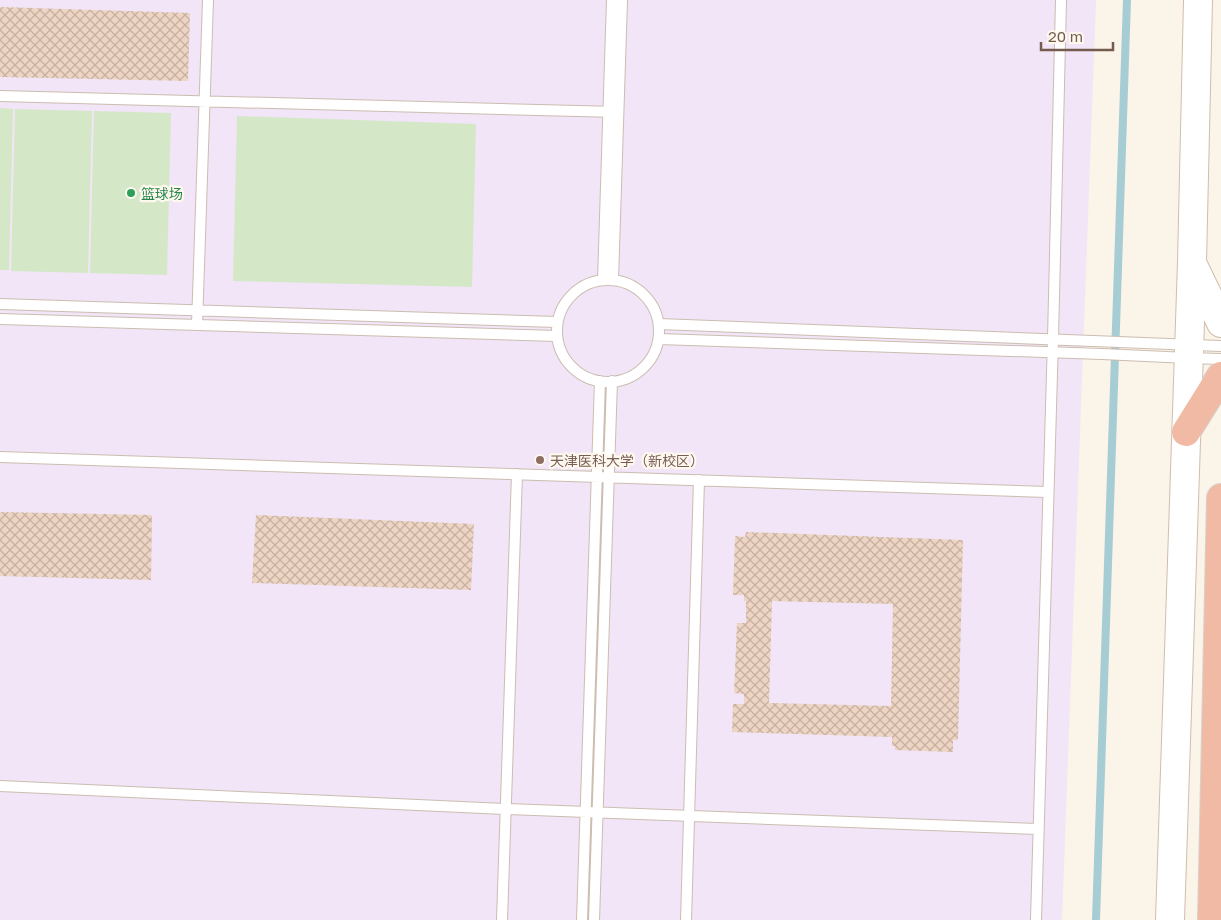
<svg xmlns="http://www.w3.org/2000/svg" width="1221" height="920" font-family="'Golos Text','Noto Sans SC',sans-serif">
  <style>
    .education { fill: #f1e5f7 }
    .green { fill: #d4e8c8 }
    .lines { fill: none; stroke-linecap: round; stroke-linejoin: round }
    .stream { stroke: #a6ccd4; stroke-width: 8 }
    .building { fill: url(#building-cross-hatch); fill-rule: evenodd }
    .lane-casing { stroke: #ccbdb0; stroke-width: 12 }
    .secondary-casing { stroke: #cfbdad; stroke-width: 30 }
    .highway-casing { stroke: #d8d1cd; stroke-width: 30 }
    .lane { stroke: #fff; stroke-width: 10 }
    .secondary { stroke: #fff; stroke-width: 28 }
    .highway { stroke: #f0baa5; stroke-width: 28 }
    .leisure-dot { fill: #2e9e5b; stroke: #fef8ef; stroke-width: 2 }
    .education-dot { fill: #8d6e63; stroke: #fef8ef; stroke-width: 2 }
    .labels { text-anchor: middle; dominant-baseline: central; stroke-width: 4.5; stroke-linejoin: round; paint-order: stroke }
    .leisure-label { font-size: 14px; fill: #27864d; stroke: #fef8ef; text-anchor: start }
    .education-label { font-size: 14px; fill: #785e54; stroke: #fef8ef; text-anchor: start }
  </style>
  <defs>
    <pattern id="building-cross-hatch" width="8" height="8" patternUnits="userSpaceOnUse" patternTransform="scale(1.25)"><rect width="8" height="8" fill="#eed5c3"/><path d="M0 0l8 8M0 8l8-8" fill="none" stroke="#c5b0a1"/></pattern>
  </defs>
  <rect width="100%" height="100%" fill="#fbf4e9"/>
  <!-- education -->
  <path class="education" d="M0 0H1096L1062 920H0Z"/>
  <!-- green -->
  <path class="green" d="M0 108 13 109 9 270H0Z
    M15 109 92 111 88 273 11 271Z
    M94 111 171 113 167 275 90 273Z
    M237 116 476 124 472 287 233 281Z"/>
  <g class="lines">
    <!-- stream -->
    <path class="stream" d="M1096 920 1127 0"/>
  </g>
  <!-- building -->
  <path class="building" d="M0 7 190 13 188 81 0 77Z
    M0 512 152 515 151 580 0 576Z
    M256 515 474 524 471 590 252 583Z
    M746 532 963 540 958 740H953V752L895 750V746H892V737L732 732 733 704H744V694L734 693 737 623H746V601H744V595H733L735 536 745 537ZM772 601 893 604 891 706 769 703Z"/>
  <g class="lines">
    <!-- lane casing -->
    <g class="lane-casing">
      <path id="lane" d="M0 96 618 112
        M557 331a51 51 0 1 1 102 0a51 51 0 1 1-102 0Z
        M603 280 612 0
        M613 280 622 0
        M0 304 557 322
        M0 319 556 336
        M659 324 1221 346
        M197 325 208 0
        M659 339 1102 354 1188 358 1221 359
        M0 457 1048 492
        M0 786 505 809 1038 829
        M502 920 517 474
        M582 920 600 381
        M594 920 612 381
        M686 920 699 480
        M1036 920 1053 339 1061 0"/>
    </g>
    <!-- secondary casing -->
    <g class="secondary-casing">
      <path id="secondary" d="M1193 265 1221 323
        M1170 920 1192 262 1198 0"/>
    </g>
    <!-- highway casing -->
    <g class="highway-casing">
      <path id="highway" d="M1186 432 1221 376
        M1212 920 1221 498"/>
    </g>
    <!-- lane -->
    <use href="#lane" class="lane"/>
    <!-- secondary -->
    <use href="#secondary" class="secondary"/>
    <!-- highway -->
    <use href="#highway" class="highway"/>
  </g>
  <!-- markers -->
  <circle class="leisure-dot" cx="131" cy="193" r="5"/>
  <circle class="education-dot" cx="540" cy="460" r="5"/>
  <g class="labels">
    <!-- leisure labels -->
    <g class="leisure-label">
      <text x="141" y="193">篮球场</text>
    </g>
    <!-- education labels -->
    <g class="education-label">
      <text x="550" y="460">天津医科大学（新校区）</text>
    </g>
  </g>
  <!-- scale -->
  <path d="M1041 42v8h72v-8" fill="none" stroke="#735c4e" stroke-width="2.5"/>
  <text x="1048" y="42" font-size="15" fill="#735c4e" stroke="#fef8ef" stroke-width="4" paint-order="stroke">20 m</text>
</svg>
